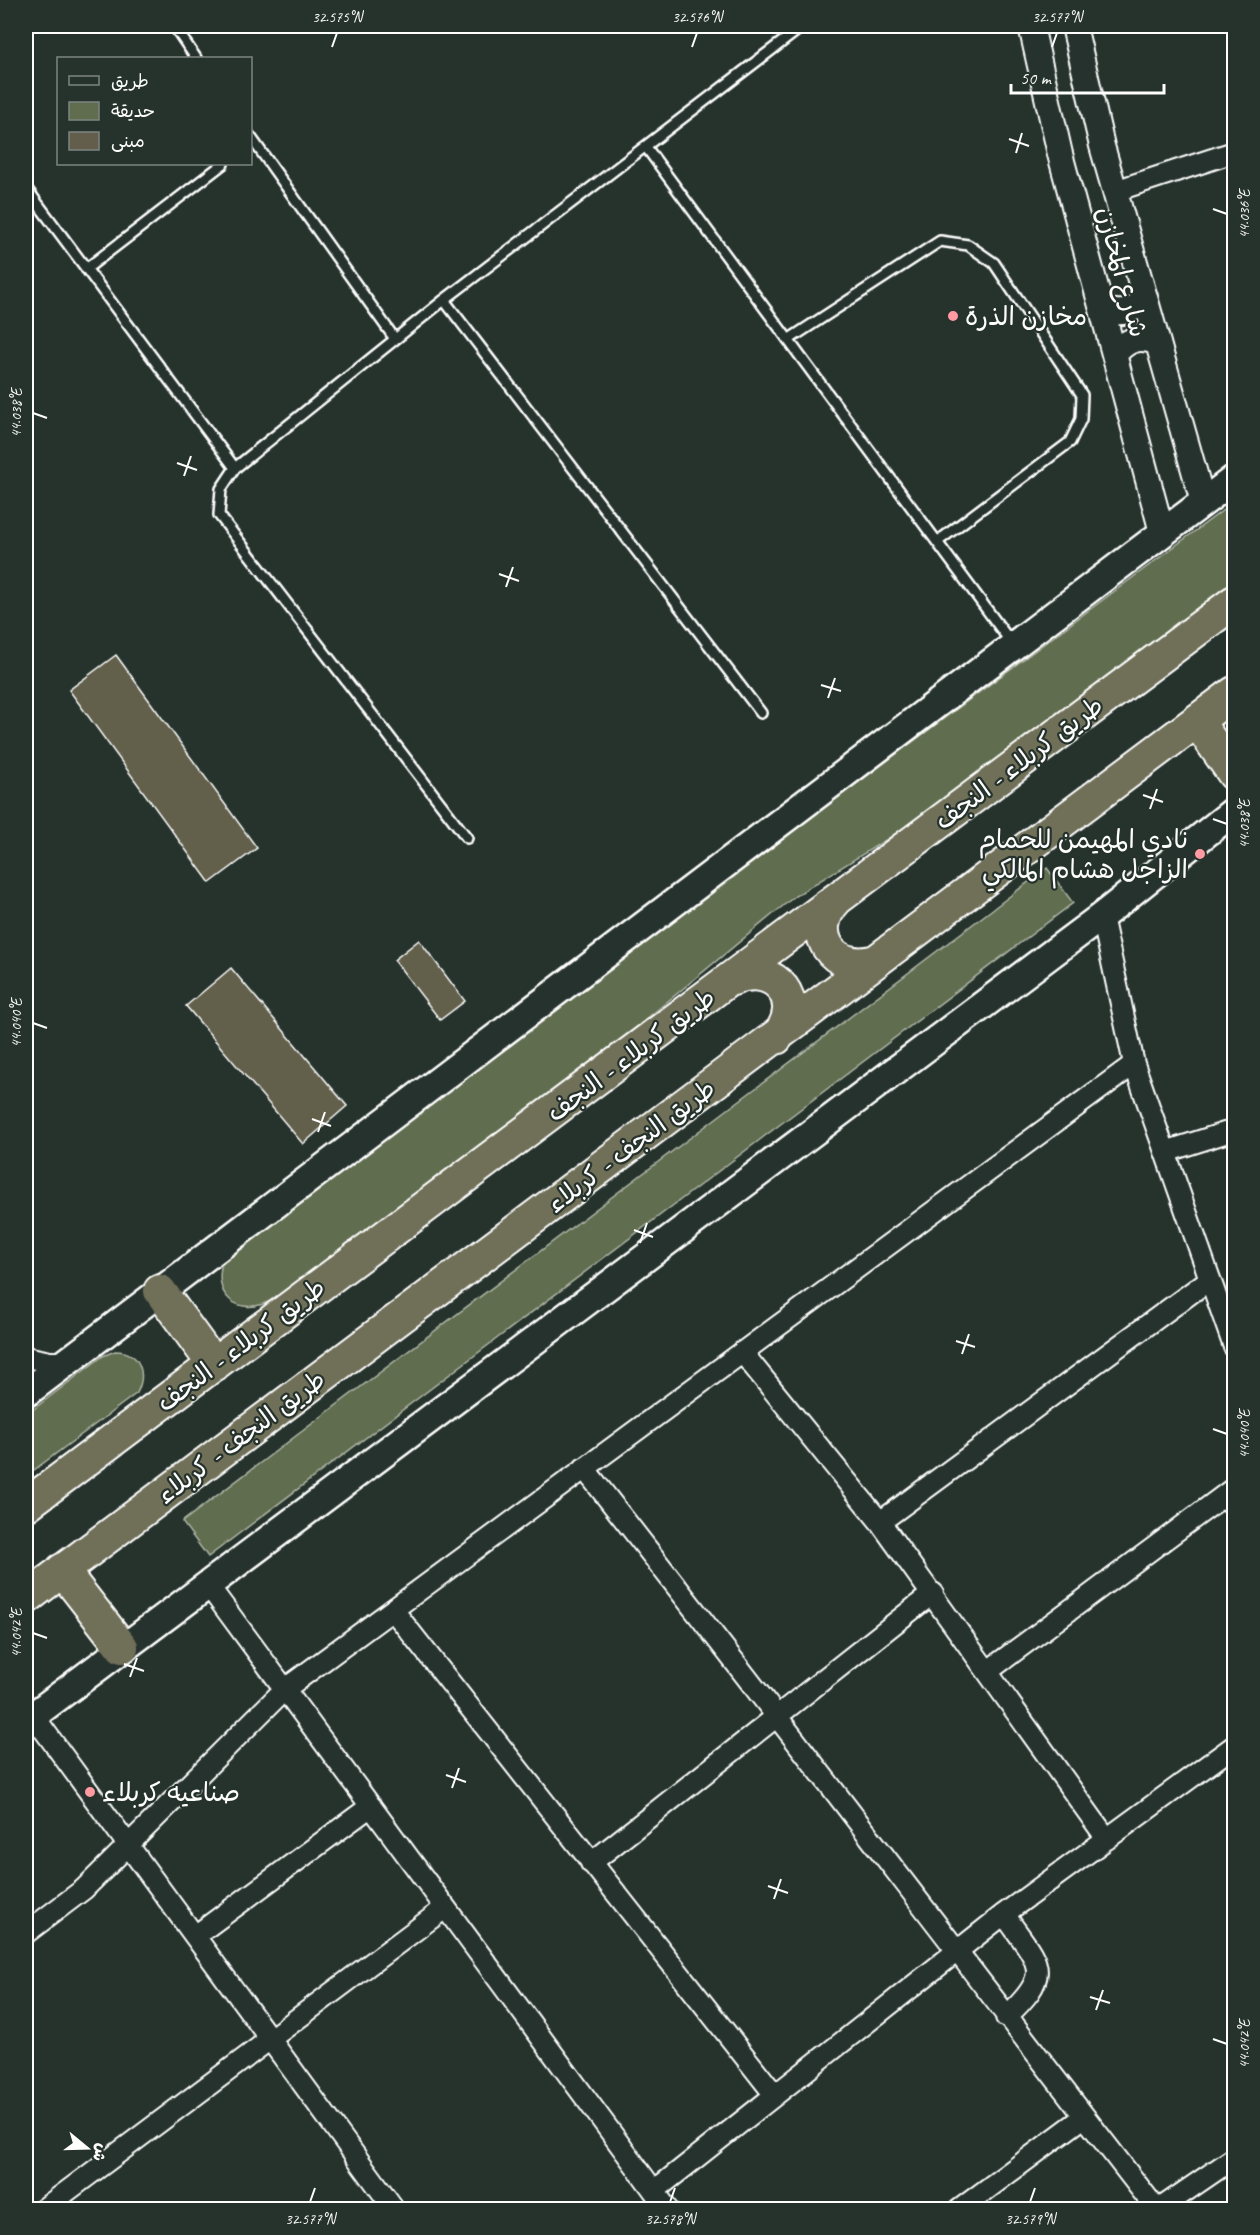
<svg xmlns="http://www.w3.org/2000/svg" width="1260" height="2235" font-family="Caveat,'Playpen Sans Arabic',sans-serif">
  <style>
    .green { fill: #616d4f; stroke: #b0b6a7; stroke-width: 1.5 }
    .building { fill: #625e4b; stroke: #fff; stroke-width: 1.5 }
    .lines { fill: none; stroke-linecap: round; stroke-linejoin: round }
    .service-casing { stroke: #fff; stroke-width: 14 }
    .minor-casing { stroke: #fff; stroke-width: 24 }
    .tertiary-casing { stroke: #fff; stroke-width: 28 }
    .secondary-casing { stroke: #fff; stroke-width: 32 }
    .trunk-casing { stroke: #fff; stroke-width: 36 }
    .service { stroke: #26332d; stroke-width: 9 }
    .minor { stroke: #26332d; stroke-width: 20 }
    .tertiary { stroke: #26332d; stroke-width: 24 }
    .secondary { stroke: #26332d; stroke-width: 27 }
    .trunk { stroke: #706f59; stroke-width: 32 }
    .ticks { fill: none; stroke: #fff; stroke-width: 2 }
    .poi-dot { fill: #ff9aa2; stroke: #26332d; stroke-width: 2 }
    .labels { text-anchor: middle; dominant-baseline: central; stroke-width: 4.5; stroke-linejoin: round; paint-order: stroke }
    .street-label { font-size: 26px; fill: #fff; stroke: #26332d }
    .poi-label { font-size: 26px; fill: #fff; stroke: #26332d; text-anchor: start }
    .neatline { fill: none; stroke: #fff; stroke-width: 2 }
    .ticks-label { font-size: 15px; text-anchor: middle; fill: #fff }
  </style>
  <rect width="100%" height="100%" fill="#26332d"/>
  <filter id="ink" filterUnits="userSpaceOnUse"><feTurbulence type="fractalNoise" baseFrequency=".0167" numOctaves="2"/><feDisplacementMap in="SourceGraphic" scale="12" xChannelSelector="R" yChannelSelector="G"/><feConvolveMatrix kernelMatrix="1 2 1 2 8 2 1 2 1" color-interpolation-filters="sRGB"/></filter>
  <g filter="url(#ink)">
    <!-- green -->
    <path class="green" d="M1234 502V582L918 820 795 896 639 1025 274 1299C238 1320 208 1294 225 1255 561 1003 898 753 1234 502Z
      M1047 868 1073 903 208 1557 182 1522Z
      M115 1351C140 1351 147 1373 137 1393L26 1476V1415L103 1356Z"/>
    <!-- building -->
    <path class="building" d="M116 655 257 848 210 883 69 690Z
      M419 940 465 1001 440 1020 394 960Z
      M231 968 347 1106 303 1144 186 1006Z"/>
    <g class="lines">
      <!-- service casing -->
      <g class="service-casing">
        <path id="service" d="M174 26 196 58
          M250 136 395 339
          M646 147 1013 645
          M26 188 235 468
          M86 269 223 164
          M444 300 761 713
          M788 340 940 241 968 245 994 263 1082 395 1081 419 1070 442 937 542
          M467 838 219 515 221 489 235 468 444 300 803 26"/>
      </g>
      <!-- minor casing -->
      <g class="minor-casing">
        <path id="minor" d="M1115 191 1234 152
          M1102 916 1134 1064 1234 1347
          M1165 1152 1234 1130
          M742 1352 880 1522 1107 1839
          M26 1357 50 1362H67
          M584 1468C777 1714 965 1963 1157 2210
          M880 1522 1210 1279
          M208 1585 668 2210
          M393 1610 775 2095
          M988 1671 1234 1488
          M33 1715 395 2210
          M591 1863 933 1593
          M1004 1914C1038 1963 1056 1971 1006 2017
          M26 1933 84 1889 285 1689 1134 1064
          M195 1936 371 1806
          M654 2191 1004 1914 1234 1746
          M42 2210 445 1908
          M959 2210 1084 2117
          M1158 2210 1234 2158"/>
      </g>
      <!-- tertiary casing -->
      <g class="tertiary-casing">
        <path id="tertiary" d="M1031 26 1060 154 1162 532
          M1074 26 1102 146 1203 502
          M1103 309C1121 316 1134 312 1145 297
          M1115 354C1127 339 1140 335 1158 343"/>
      </g>
      <!-- secondary casing -->
      <g class="secondary-casing">
        <path id="secondary" d="M26 1393 1234 479
          M26 1721 1102 916 1234 811"/>
      </g>
      <!-- trunk casing -->
      <g class="trunk-casing">
        <path id="trunk" d="M1197 721 1234 774
          M836 900C805 932 833 974 876 961
          M733 979C776 960 808 1003 776 1038
          M160 1291 214 1365
          M26 1505 1234 602
          M62 1570 122 1647
          M26 1598 1234 693"/>
      </g>
      <!-- service -->
      <use href="#service" class="service"/>
      <!-- minor -->
      <use href="#minor" class="minor"/>
      <!-- tertiary -->
      <use href="#tertiary" class="tertiary"/>
      <!-- secondary -->
      <use href="#secondary" class="secondary"/>
      <!-- trunk -->
      <use href="#trunk" class="trunk"/>
    </g>
  </g>
  <!-- ticks -->
  <path class="ticks" d="M332 47 337 33M692 47 697 33M1052 47 1057 33M1009 139 1029 146M1016 153 1022 133M1213 209 1227 214M33 413 47 418M177 463 197 470M184 476 191 456M499 574 519 581M506 587 513 567M821 685 841 691M828 698 835 678M1143 795 1163 802M1150 809 1157 789M1213 819 1227 824M33 1023 47 1028M312 1119 331 1126M318 1132 325 1112M634 1230 653 1237M640 1243 647 1223M956 1341 975 1347M962 1354 969 1334M1213 1429 1227 1434M33 1633 47 1638M124 1664 144 1671M130 1677 137 1658M446 1775 466 1782M452 1788 459 1768M768 1886 788 1893M774 1899 781 1879M1090 1997 1110 2003M1096 2010 1103 1990M1213 2039 1227 2044M310 2202 315 2188M670 2202 675 2188M1030 2202 1035 2188"/>
  <!-- markers -->
  <g class="poi-dot">
    <circle cx="953" cy="316" r="6"/>
    <circle cx="1200" cy="854" r="6"/>
    <circle cx="90" cy="1792" r="6"/>
  </g>
  <g class="labels">
    <!-- street labels -->
    <g class="street-label">
      <text transform="translate(1122 272) rotate(75)">شارع المخازن</text>
      <text transform="translate(1019 763) rotate(-37)">طريق كربلاء - النجف</text>
      <text transform="translate(631 1055) rotate(-37)">طريق كربلاء - النجف</text>
      <text transform="translate(631 1146) rotate(-37)">طريق النجف - كربلاء</text>
      <text transform="translate(241 1345) rotate(-37)">طريق كربلاء - النجف</text>
      <text transform="translate(241 1437) rotate(-37)">طريق النجف - كربلاء</text>
    </g>
    <!-- poi labels -->
    <g class="poi-label">
      <text x="965" y="316">مخازن الذرة</text>
      <text x="1188" y="839" text-anchor="end">نادي المهيمن للحمام<tspan x="1188" dy="30">الزاجل هشام المالكي</tspan></text>
      <text x="102" y="1792">صناعيه كربلاء</text>
    </g>
  </g>
  <!-- margin -->
  <rect width="1260" height="2235" fill="none" stroke="#26332d" stroke-width="66"/>
  <!-- legend -->
  <rect x="57" y="57" width="195" height="108" fill="#26332d" stroke="#7d8581" stroke-width="1.5"/>
  <rect x="69" y="76" width="30" height="9" fill="#26332d" stroke="#7d8581" stroke-width="1.5"/>
  <text x="111" y="87" font-size="18" fill="#ffffff">طريق</text>
  <rect x="69" y="102" width="30" height="18" fill="#616d4f" stroke="#7d8581" stroke-width="1.5"/>
  <text x="111" y="117" font-size="18" fill="#ffffff">حديقة</text>
  <rect x="69" y="132" width="30" height="18" fill="#625e4b" stroke="#7d8581" stroke-width="1.5"/>
  <text x="111" y="147" font-size="18" fill="#ffffff">مبنى</text>
  <!-- north arrow -->
  <g transform="translate(87 2148) rotate(109)" stroke="#26332d" stroke-width="4.5" paint-order="stroke">
  <path d="M0-4.5L10 22L0 15L-10 22Z" fill="#ffffff"/>
  <text y="-9" font-size="16" font-weight="bold" text-anchor="middle" fill="#ffffff">ش</text>
  </g>
  <!-- scale -->
  <path d="M1011 84v9h153v-9" fill="none" stroke="#ffffff" stroke-width="3"/>
  <text x="1020" y="84" font-size="18" fill="#ffffff" stroke="#26332d" stroke-width="4.5" paint-order="stroke">50 m</text>
  <rect x="33" y="33" width="1194" height="2169" class="neatline"/>
  <g class="ticks-label">
    <text x="337" y="22">32.575°N</text>
    <text x="697" y="22">32.576°N</text>
    <text x="1057" y="22">32.577°N</text>
    <text transform="translate(1244 214) rotate(-90)" y="5">44.036°E</text>
    <text transform="translate(16 413) rotate(-90)" y="5">44.038°E</text>
    <text transform="translate(1244 824) rotate(-90)" y="5">44.038°E</text>
    <text transform="translate(16 1023) rotate(-90)" y="5">44.040°E</text>
    <text transform="translate(1244 1434) rotate(-90)" y="5">44.040°E</text>
    <text transform="translate(16 1633) rotate(-90)" y="5">44.042°E</text>
    <text transform="translate(1244 2044) rotate(-90)" y="5">44.042°E</text>
    <text x="310" y="2224">32.577°N</text>
    <text x="670" y="2224">32.578°N</text>
    <text x="1030" y="2224">32.579°N</text>
  </g>
</svg>
